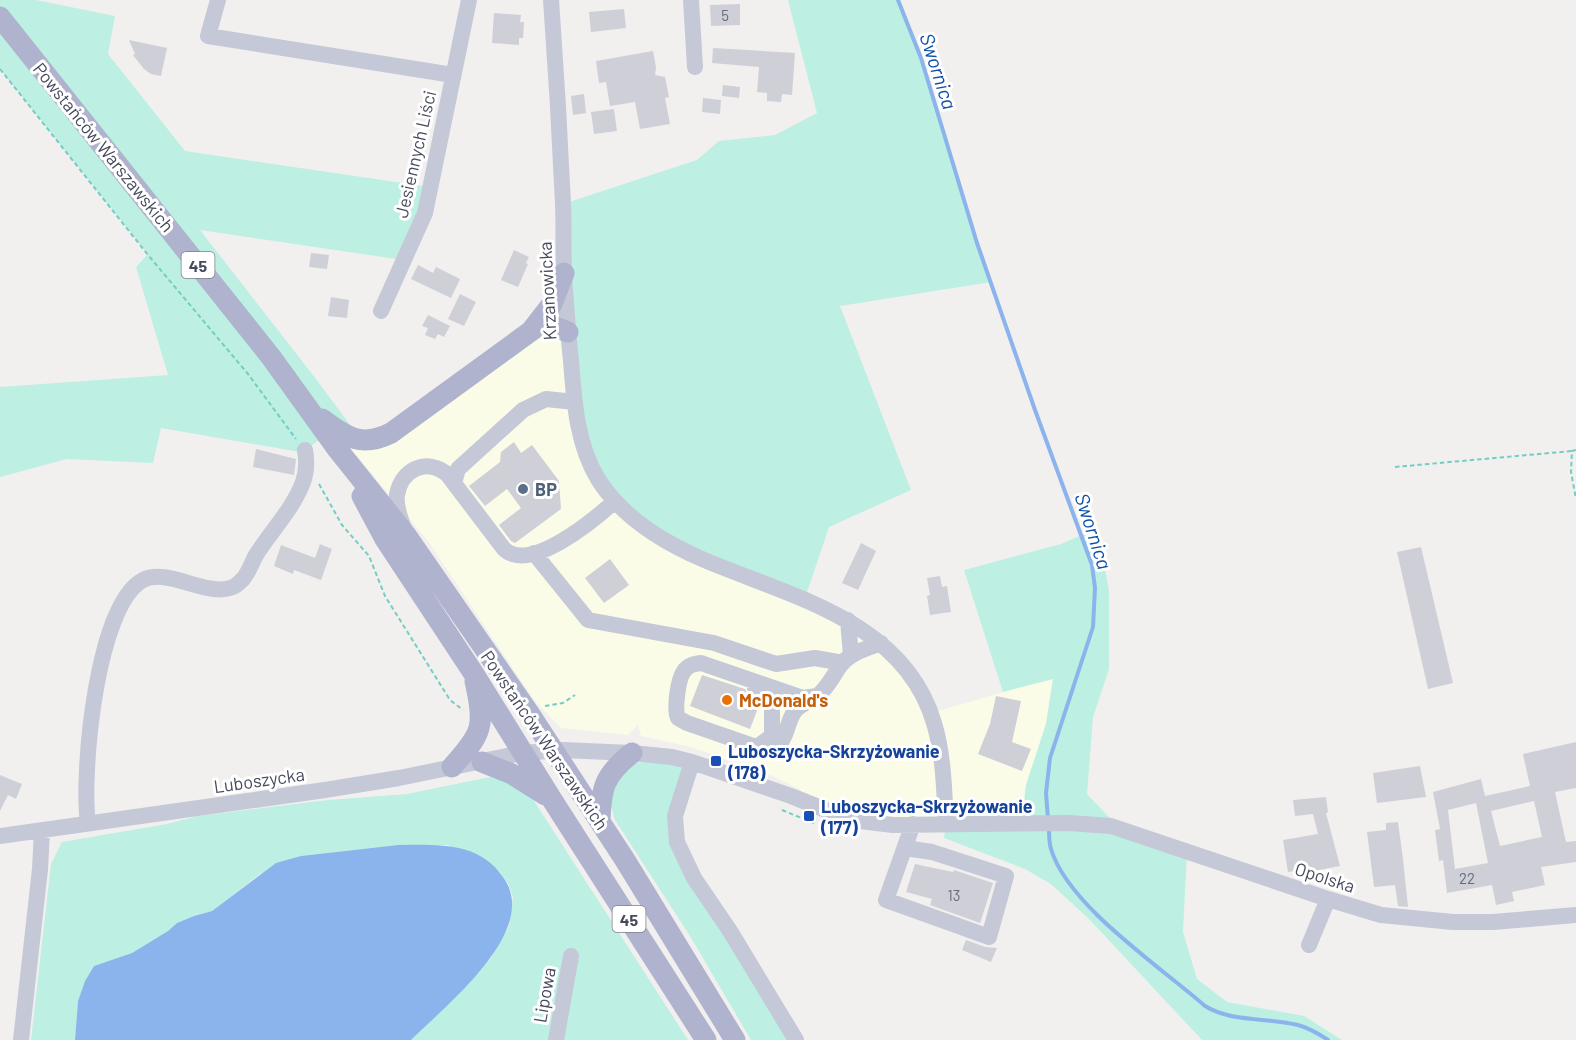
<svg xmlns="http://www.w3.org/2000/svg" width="1576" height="1040" font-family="Barlow,sans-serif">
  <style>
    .commercial { fill: #fafce8 }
    .green { fill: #bdefe3 }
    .water { fill: #8bb4ec }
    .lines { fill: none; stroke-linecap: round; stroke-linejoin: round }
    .stream { stroke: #8bb4ec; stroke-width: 4 }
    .building { fill: #cfcfd7; fill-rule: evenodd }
    .path { stroke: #75cdc2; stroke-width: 2; stroke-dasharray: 4.5 3; stroke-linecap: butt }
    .minor { stroke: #c5c8d6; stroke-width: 16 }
    .major { stroke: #afb3ce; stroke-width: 21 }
    .service-dot { fill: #5c6f8a; stroke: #fff; stroke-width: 2 }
    .food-dot { fill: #e8710a; stroke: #fff; stroke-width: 2 }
    .transit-dot { fill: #1a4fb4; stroke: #fff; stroke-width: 2 }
    .labels { text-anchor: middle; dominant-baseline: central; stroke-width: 6; stroke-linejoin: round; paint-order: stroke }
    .number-label { font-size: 15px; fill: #696b7b }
    .shield { fill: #fff; stroke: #7e808d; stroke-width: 1.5 }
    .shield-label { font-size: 16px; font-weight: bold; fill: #474a5c }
    .street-label { font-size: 18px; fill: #474a5c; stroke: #fff }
    .service-label { font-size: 18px; font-weight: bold; fill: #4e5e75; stroke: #fff; text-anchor: start }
    .food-label { font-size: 18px; font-weight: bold; fill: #c56008; stroke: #fff; text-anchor: start }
    .transit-label { font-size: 18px; font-weight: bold; fill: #164399; stroke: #fff; text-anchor: start }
    .water-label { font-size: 20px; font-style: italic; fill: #0d50aa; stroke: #fff }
  </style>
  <rect width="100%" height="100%" fill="#f1f0ef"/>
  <!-- commercial -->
  <path class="commercial" d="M531 331 568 332 584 448 872 636 931 713 1053 678 1046 724 1026 785 1024 803 984 824H946L824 810 799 789 773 776 691 747 641 736 638 725 628 735 561 728 534 700 428 541 335 429 362 441Z"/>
  <!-- green -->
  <path class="green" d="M0 0H36L115 16 108 54 185 151 430 187 403 260 200 230 316 379 362 441 335 429 305 450 306 453 161 428 153 463 67 459 0 477V387L168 375 136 267 148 254 0 69Z
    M788 0H898C935 92 958 189 991 282L840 306 911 490 829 527 804 601 635 519 584 448 563 204 697 160 719 141 775 135 817 113Z
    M1091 531 1101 544 1109 591V669L1093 717 1087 794 1120 829 1187 851 1183 932 1197 979 1227 1002 1304 1016 1342 1040H1202L1089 919 1051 884 1025 869 944 838 946 824H984L1005 804 1024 802 1026 785 1046 724 1053 679 1003 692 964 570 1061 544Z
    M656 761 684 767 675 830 796 1040H751L690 936 615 820 610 803 616 779 635 763Z
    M490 777 511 780 527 790 688 1040H411L472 980 491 958 509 926 513 897 508 883 500 872 448 845H398L301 856 260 874 212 911 194 916 177 923 168 931 132 953 94 966 85 981 78 1001 75 1040H31L51 864 62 842 167 824 198 816 328 800 407 794Z"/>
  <!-- water -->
  <path class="water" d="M398 845C437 845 478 841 503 877 542 930 445 1006 411 1040H75L78 1001 85 981 94 966 132 953 168 931 177 923 194 916 212 911 276 863 301 856Z"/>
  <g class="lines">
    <!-- stream -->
    <path class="stream" d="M898 0 921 58 977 243 1035 410 1092 565 1095 588 1093 627 1050 758 1046 793 1048 819
      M1049 827C1049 834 1049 843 1051 849 1068 906 1161 967 1205 1006 1233 1023 1267 1017 1298 1025 1309 1028 1319 1034 1328 1040"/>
  </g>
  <!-- building -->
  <path class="building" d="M740 4V25L711 26 710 5Z
    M624 9 626 28 591 32 589 12Z
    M494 13 521 15 520 22H524L523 38H519V45L492 43Z
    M129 40 167 48 161 76 151 74 144 69 133 55 135 54Z
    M713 48 795 53 792 95 782 94 781 102 767 101V93L757 92 759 67 712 63Z
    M653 51 656 67 655 75 665 77 669 97 665 98 670 124 640 129 635 102 610 106 606 82 599 83 596 61Z
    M723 85 740 87 739 98 722 96Z
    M584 94 586 113 573 115 571 96Z
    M703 98 721 100 720 114 702 112Z
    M614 109 617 131 594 134 591 112Z
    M514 250 529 257 526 263 528 264 518 287 501 280Z
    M311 253 329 255 327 269 309 267Z
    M418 265 433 273 436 267 460 279 451 298 411 279Z
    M460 294 476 302 464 326 448 319Z
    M331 297 349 300 347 318 328 316Z
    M428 315 450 326 444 337 438 334 435 339 425 335 428 328 422 326Z
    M514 442 521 453 532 445 559 481 561 509 515 543 511 541 499 525 521 508 507 489 485 506 469 486 500 462 501 452Z
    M256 449 296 459 294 475 253 467Z
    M861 543 876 551 858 590 842 583Z
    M320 544 332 549 321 580 294 570 293 574 274 566 281 545 315 558Z
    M1421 547 1453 683 1428 689 1397 552Z
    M610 559 629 585 604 603 585 578Z
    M940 576 942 587 947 586 951 612 930 615 927 596 930 595 927 578Z
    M702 675 745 689 750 697 760 703 750 729 690 706Z
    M996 696 1021 701 1012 742 1031 749 1022 771 978 754 990 724Z
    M1576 742V788L1555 792 1566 842 1576 841V862L1541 867 1545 885 1512 892 1514 901 1496 905 1492 885 1447 893 1443 860 1439 861 1435 830 1440 829 1433 792 1481 779 1485 796 1530 786 1523 754ZM1534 801 1542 837 1500 846 1491 811ZM1476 803 1488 863 1455 869 1448 810Z
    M1420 766 1426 797 1377 803 1373 773Z
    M0 775 22 784 16 799 8 795 0 811Z
    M1326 797 1328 812 1326 813 1340 866 1309 872 1308 869 1288 872 1283 840 1318 834 1313 814 1295 816 1293 800Z
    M1398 822 1403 859 1408 907 1398 906 1395 885 1374 887 1367 832 1386 830V823Z
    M915 864 953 872 954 870 993 883 980 923 930 905 932 899 906 892Z
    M966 940 985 947 997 948 991 962 962 950Z"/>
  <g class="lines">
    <!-- path -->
    <path class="path" d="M0 69 148 255 248 374 296 439
      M1576 450 1572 451 1571 472 1576 499
      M1395 467 1572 451
      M319 484 342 525 369 556 385 596 450 700 463 710
      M545 706 563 703 575 695
      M782 810 816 824"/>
    <!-- minor -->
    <path class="minor" d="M218 0 208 36 453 75
      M551 0C556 68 560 136 563 204 564 227 563 251 564 275 566 304 568 333 571 361 574 401 577 445 598 479 621 516 663 542 702 559 788 596 904 620 934 723 944 756 944 790 946 824
      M691 0 695 67
      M381 311 425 213 469 0
      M454 483 458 469 523 410 546 399 575 402
      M404 529C401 518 395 507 397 495 401 470 426 457 447 474L504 549C530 574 595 519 615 501
      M534 553 588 620 714 643 776 664 815 658 843 663
      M848 620 851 656
      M755 688 772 697V736L757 747
      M817 696 803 698 701 663C694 664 688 665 684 671 678 679 674 709 678 718L687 723 765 750C790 744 783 730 794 712 800 704 810 701 817 696 829 687 834 673 843 662 853 652 868 648 881 643
      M692 762 675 816 677 842 694 878 730 931 796 1040
      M88 823C81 775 96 605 143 580 168 567 207 598 233 587 236 586 240 582 243 579 249 572 252 562 256 555 271 531 293 509 303 482 307 471 307 461 305 450
      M0 836 325 790 399 778 522 753 562 750 632 753 672 757 692 762 791 796 841 816 860 821 893 825 1069 823 1111 826 1328 899 1381 915 1453 922H1493L1576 915
      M905 848 932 852 1006 876 989 937 886 900 913 824
      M1309 945 1328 899
      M21 1040 40 869 42 830
      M556 1040 571 956"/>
    <!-- major -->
    <path class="major" d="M0 17 271 357 338 450 406 535 529 713 625 860 735 1040
      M531 331 552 304 564 273
      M322 419C346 437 361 448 391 433L538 326H553L568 332
      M362 496 385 539 474 674 551 798 706 1040
      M482 762 512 774 545 795
      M452 767C461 756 475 743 479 728 483 714 478 695 475 681
      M600 822C601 788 604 775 632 753"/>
  </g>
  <!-- markers -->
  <circle class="service-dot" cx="523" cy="489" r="6"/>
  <circle class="food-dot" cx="727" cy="700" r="6"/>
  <g class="transit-dot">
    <rect x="710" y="755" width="12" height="12" rx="3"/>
    <rect x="803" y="810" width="12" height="12" rx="3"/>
  </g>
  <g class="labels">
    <!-- number labels -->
    <g class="number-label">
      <text x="725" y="15">5</text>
      <text x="1467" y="878">22</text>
      <text x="954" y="895">13</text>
    </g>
    <!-- shield labels -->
    <g class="shield">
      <rect x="181.5" y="252" width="33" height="26" rx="4.5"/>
      <rect x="612.5" y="906" width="33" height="26" rx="4.5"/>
    </g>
    <g class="shield-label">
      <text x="198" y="265">45</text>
      <text x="629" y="919">45</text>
    </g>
    <!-- street labels -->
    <g class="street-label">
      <text transform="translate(104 147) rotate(51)">Powstańców Warszawskich</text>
      <text transform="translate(415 154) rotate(-77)">Jesiennych Liści</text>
      <text transform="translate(547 291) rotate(-93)">Krzanowicka</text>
      <text transform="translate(545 740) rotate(56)">Powstańców Warszawskich</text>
      <text transform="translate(259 780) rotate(-8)">Luboszycka</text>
      <text transform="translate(1325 877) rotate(18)">Opolska</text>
      <text transform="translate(544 995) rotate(-80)">Lipowa</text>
    </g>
    <!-- service labels -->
    <g class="service-label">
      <text x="535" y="489">BP</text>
    </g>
    <!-- food labels -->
    <g class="food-label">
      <text x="739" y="700">McDonald's</text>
    </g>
    <!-- transit labels -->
    <g class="transit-label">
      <text x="728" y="751">Luboszycka-Skrzyżowanie<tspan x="728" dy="21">(178)</tspan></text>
      <text x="821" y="806">Luboszycka-Skrzyżowanie<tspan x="821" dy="21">(177)</tspan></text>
    </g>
    <!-- water labels -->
    <g class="water-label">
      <text transform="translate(939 71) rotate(72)">Swornica</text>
      <text transform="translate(1094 531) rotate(72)">Swornica</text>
    </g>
  </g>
</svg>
